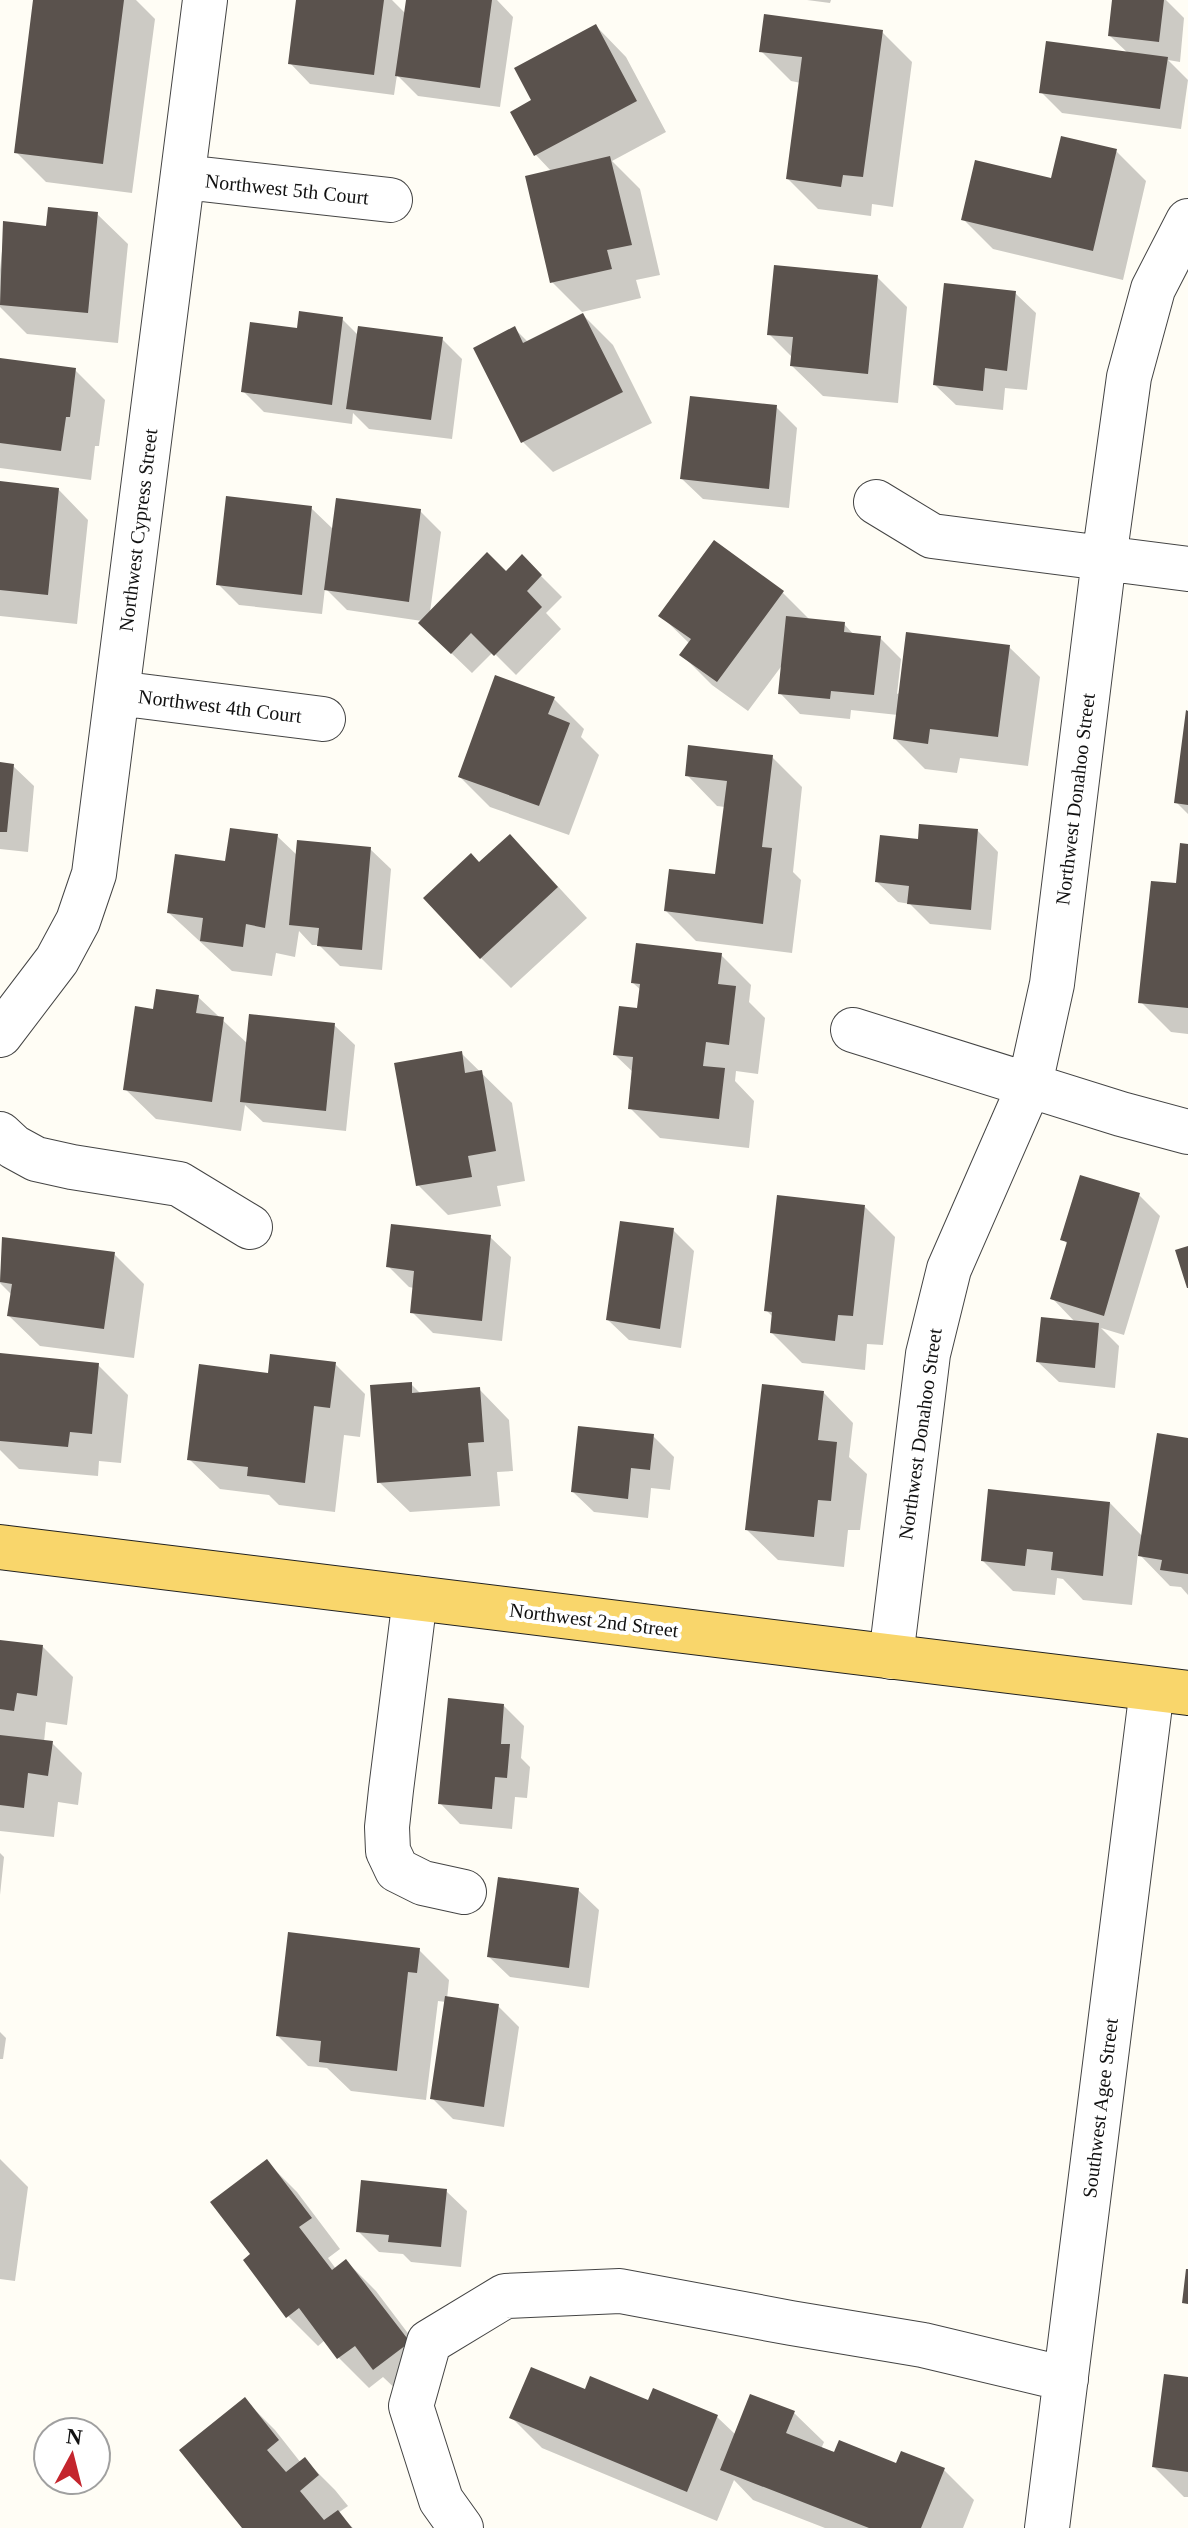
<svg xmlns="http://www.w3.org/2000/svg" width="1188" height="2528" font-family="Georgia,serif">
  <style>
    .shadow { fill: #0003 }
    .building { fill: #5a524d }
    .lines { fill: none; stroke-linecap: round; stroke-linejoin: round }
    .minor-casing { stroke: #444; stroke-width: 46 }
    .major-casing { stroke: #222; stroke-width: 46 }
    .minor { stroke: #fff; stroke-width: 44 }
    .major { stroke: #f9d66b; stroke-width: 44 }
    .labels { text-anchor: middle; dominant-baseline: central; stroke-width: 8; stroke-linejoin: round; paint-order: stroke }
    .street-label { font-size: 20px; fill: #111; stroke: #fff }
  </style>
  <rect width="100%" height="100%" fill="#fffdf5"/>
  <!-- shadow -->
  <path class="shadow" d="M35 0H136L155 19 132 193 46 182 16 152Z
    M298 0H392L406 14 408 0H497L513 17 500 107 418 96 397 75 394 95 310 84 290 63Z
    M807 0H831L830 3Z
    M1114 0H1166L1184 18 1180 62 1168 60 1188 80 1181 129 1062 113 1041 92 1129 54 1110 36Z
    M596 26 626 57 666 132 612 161 640 189 660 275 636 280 641 298 582 312 552 282V172L536 155 512 112 534 101Z
    M882 32 912 62 893 207 872 204 871 216 818 209 788 179 801 83 791 81 761 51Z
    M1116 151 1146 181 1123 280 993 249 963 219Z
    M97 214 128 244 118 343 27 334 0 307V270L5 223 48 228Z
    M877 277 907 307 898 403 823 396 792 366 793 358 769 334Z
    M1015 293 1036 313 1027 390 1005 388 1003 410 956 405 935 385Z
    M583 315 613 345 652 423 553 472 523 442 514 328 529 343Z
    M342 319 358 335 442 339 462 359 452 439 369 429 353 413 352 424 264 412 243 391 298 330Z
    M0 360 75 370 105 400 99 446H95L91 480 0 468Z
    M776 407 797 428 789 508 703 499 682 479Z
    M0 483 58 489 88 520 77 624 0 616Z
    M311 508 334 530 420 511 441 532 430 612 506 573 522 557 562 597 546 613 561 629 516 675 493 652 472 673 420 623 422 621 347 610 325 588 322 614 239 605 218 584Z
    M783 593 811 621 844 624 855 636 880 638 901 659 897 694 1009 647 1040 677 1028 766 960 758 957 773 925 769 895 739 898 715 851 710 850 719 800 714 780 693 783 664 748 711 712 685 682 655 690 644 661 616Z
    M554 699 584 729 581 737 599 755 569 835 490 807 460 777Z
    M1188 712V814L1176 802Z
    M772 757 802 787 793 872 801 880 792 953 696 941 666 911 717 876 725 807 717 806 687 775Z
    M0 764 13 766 34 786 28 852 0 849Z
    M978 831 998 852 991 930 930 924 910 904 898 902 877 882 919 841Z
    M277 836 298 856 370 849 391 869 382 970 340 966 319 945H312L299 931 295 957 276 953 272 976 232 971 169 913 227 863Z
    M1188 846V1034L1171 1032 1141 1002Z
    M480 864 540 867 587 918 511 988 481 958Z
    M721 955 751 985 749 1002 765 1018 758 1074 736 1071 735 1081 754 1101 749 1148 660 1138 630 1108 634 1073 615 1055 639 1010 642 991 633 983Z
    M198 997 248 1044 334 1025 355 1045 346 1131 263 1122 245 1105 241 1131 156 1119 125 1089 154 1011Z
    M461 1053 512 1103 525 1181 497 1186 501 1206 448 1215 418 1185Z
    M1139 1195 1160 1216 1124 1335 1101 1328 1119 1346 1115 1388 1059 1382 1038 1362 1076 1323 1052 1298 1068 1245 1063 1239Z
    M865 1207 895 1237 883 1345 867 1344 865 1370 802 1363 772 1333 773 1317 766 1310Z
    M673 1230 694 1251 681 1348 629 1340 608 1320Z
    M490 1237 511 1257 502 1341 433 1333 412 1312 414 1288 409 1287 389 1267Z
    M3 1239 114 1254 144 1284 134 1358 40 1346 9 1316 12 1295 0 1283Z
    M0 1355 98 1365 128 1395 121 1463 99 1461 98 1476 19 1469 0 1450Z
    M335 1364 365 1394 360 1437 344 1435 335 1512 279 1505 269 1495 220 1489 189 1459 270 1375Z
    M411 1384 421 1394 479 1389 509 1420 513 1471 497 1472 500 1506 410 1512 379 1482Z
    M823 1392 853 1423 849 1457 867 1474 860 1530H848L844 1567 778 1560 747 1530Z
    M653 1436 674 1457 670 1490 651 1488 648 1518 594 1512 573 1492Z
    M1188 1440V1595L1181 1587 1170 1586 1138 1553 1132 1605 1083 1600 1063 1579 1057 1578 1055 1595 1013 1591 983 1561 1110 1503 1143 1537Z
    M0 1642 43 1647 73 1677 67 1725 46 1722 44 1742 52 1743 82 1773 78 1805 58 1802 54 1837 0 1831Z
    M504 1706 524 1726 521 1758 530 1767 527 1798 515 1797 512 1829 460 1824 440 1803Z
    M0 1853 4 1857 0 1895Z
    M578 1890 599 1910 589 1988 510 1977 489 1957Z
    M419 1950 449 1980 447 1999 498 2006 519 2027 504 2127 453 2119 432 2098 446 2002 438 2001 426 2100 351 2091 327 2068 308 2066 278 2036Z
    M0 2032 6 2038 3 2059H0Z
    M0 2159 28 2187 15 2281 0 2279Z
    M267 2162 297 2192 340 2249 328 2258 336 2269 346 2261 376 2291 438 2373 405 2398 383 2377 369 2388 339 2358 325 2340 318 2346 288 2316 253 2254Z
    M446 2191 467 2211 461 2267 411 2262 403 2254 379 2252 358 2231Z
    M1188 2379V2497H1184L1154 2467Z
    M586 2392 717 2417 736 2435 793 2412 824 2442 821 2449 898 2465 944 2470 974 2500 963 2528H825L753 2500 734 2480 717 2521 542 2448 512 2418Z
    M245 2400 275 2430 301 2463 305 2460 335 2490 348 2506 338 2513 353 2528H245Z"/>
  <!-- building -->
  <path class="building" d="M33 0H124L103 164 14 153Z
    M296 0H384L374 75 288 64Z
    M406 0H492L480 88 395 76Z
    M1112 0H1164L1159 42 1108 36Z
    M764 14 883 30 863 177 843 175 841 187 786 179 802 57 759 52Z
    M596 24 637 101 534 156 510 112 531 100 514 68Z
    M1046 41 1168 57 1160 109 1039 93Z
    M1061 136 1117 149 1093 251 961 220 975 160 1051 178Z
    M610 156 632 245 607 250 612 269 550 283 525 176Z
    M48 207 98 212 88 313 0 305 3 221 46 226Z
    M774 265 878 275 868 374 790 366 793 337 767 335Z
    M944 283 1016 291 1007 371 985 368 983 391 933 385Z
    M299 311 343 317 332 405 241 392 250 322 297 328Z
    M583 313 623 392 521 443 473 348 515 326 523 343Z
    M358 326 443 337 431 420 346 409Z
    M0 358 76 368 70 417H66L61 451 0 443Z
    M690 396 777 405 769 489 680 479Z
    M0 481 59 488 48 595 0 590Z
    M226 496 312 506 302 595 216 585Z
    M336 498 421 509 409 602 324 590Z
    M714 540 784 591 717 682 679 655 691 639 658 616Z
    M487 552 506 571 522 554 542 575 527 591 542 607 494 656 471 633 451 654 418 623Z
    M786 616 845 622 844 632 881 636 874 695 831 691 830 699 778 694Z
    M906 632 1010 645 998 737 930 729 928 744 893 739Z
    M495 675 555 697 548 714 570 723 539 806 458 777Z
    M1186 710 1188 711V805L1174 803Z
    M688 745 773 755 762 847 772 848 763 924 664 911 669 869 715 874 727 781 685 776Z
    M0 762 14 764 7 832H0Z
    M919 824 978 829 971 910 907 904 909 886 875 882 880 835 918 839Z
    M230 828 278 834 265 928 246 924 243 947 200 941 203 918 167 913 175 854 225 861Z
    M510 834 558 887 480 959 423 898 471 853 479 862Z
    M297 840 371 847 362 950 317 946 319 928 289 925Z
    M1180 843 1188 844V1008L1138 1003 1151 881 1176 883Z
    M636 943 722 953 718 984 736 986 729 1045 706 1042 703 1066 725 1068 719 1119 628 1109 633 1057 613 1055 619 1006 637 1008 640 984 631 983Z
    M156 989 199 995 196 1013 224 1017 212 1102 123 1090 135 1006 153 1009Z
    M249 1014 335 1023 326 1111 240 1102Z
    M462 1051 465 1073 482 1070 496 1151 468 1156 472 1177 416 1186 394 1063Z
    M1080 1175 1140 1193 1104 1316 1050 1299 1067 1242 1060 1240Z
    M777 1195 865 1205 853 1316 838 1315 835 1341 770 1333 772 1312 764 1311Z
    M620 1221 674 1228 660 1329 606 1320Z
    M391 1224 491 1235 482 1321 410 1313 414 1271 386 1267Z
    M2 1237 115 1252 104 1329 7 1316 12 1284 0 1282Z
    M1188 1246V1288H1187L1175 1250Z
    M1041 1317 1099 1323 1095 1368 1036 1362Z
    M0 1353 99 1363 92 1434 70 1432 68 1447 0 1441Z
    M270 1354 336 1362 330 1408 314 1406 305 1483 247 1476 248 1467 187 1460 199 1364 268 1373Z
    M412 1382V1393L480 1387 484 1442 468 1443 471 1476 377 1483 370 1385Z
    M762 1384 824 1391 818 1440 837 1442 831 1501 818 1500 814 1537 745 1530Z
    M578 1426 654 1434 650 1470 631 1468 628 1499 571 1492Z
    M1157 1433 1188 1438V1574L1160 1570 1162 1560 1138 1556Z
    M988 1489 1110 1502 1103 1576 1051 1570 1053 1552 1027 1549 1025 1566 981 1561Z
    M0 1640 43 1645 37 1696 17 1693 14 1711 0 1709Z
    M448 1698 504 1704 501 1744H510L507 1778 495 1777 492 1809 438 1804Z
    M0 1735 53 1741 48 1776 28 1773 24 1808 0 1805Z
    M498 1877 579 1888 569 1968 487 1957Z
    M288 1932 420 1948 417 1973 408 1972 397 2071 319 2062 321 2041 276 2036Z
    M445 1996 499 2004 484 2107 430 2099Z
    M267 2159 312 2218 299 2227 332 2270 346 2259 410 2342 373 2370 355 2346 337 2359 299 2308 286 2318 243 2260 250 2254 210 2202Z
    M361 2180 447 2189 441 2247 388 2242 389 2235 356 2232Z
    M1186 2269H1188V2304L1182 2303Z
    M531 2367 585 2389 590 2376 648 2400 653 2388 718 2415 687 2492 509 2418Z
    M1164 2374 1188 2377V2472L1152 2467Z
    M750 2394 795 2411 786 2433 834 2452 839 2440 896 2463 901 2451 945 2468 921 2528H869L720 2470Z
    M245 2397 279 2440 267 2450 286 2472 305 2457 319 2475 300 2491 324 2520 338 2510 352 2528H242L179 2450Z"/>
  <g class="lines">
    <!-- minor casing -->
    <g class="minor-casing">
      <path id="minor" d="M184 177 390 200
        M876 502 932 536 1188 569
        M117 693 323 719
        M853 1030 1121 1114 1188 1132
        M0 1035 57 960 78 921 94 874 205 0
        M0 1134 14 1147 36 1159 72 1167 179 1184 250 1227
        M415 1598 391 1790 387 1827 388 1851 397 1870 423 1883 464 1892
        M891 1657 928 1354 949 1269 1030 1084 1052 984 1104 559 1129 377 1153 289 1188 221
        M461 2528 441 2500 411 2406 429 2342 505 2296 620 2291 791 2323 923 2345 1066 2379
        M1047 2528 1152 1689"/>
    </g>
    <!-- major casing -->
    <g class="major-casing">
      <path id="major" d="M0 1547 1188 1693"/>
    </g>
    <!-- minor -->
    <use href="#minor" class="minor"/>
    <!-- major -->
    <use href="#major" class="major"/>
  </g>
  <g class="labels">
    <!-- street labels -->
    <g class="street-label">
      <text transform="translate(287 189) rotate(6)">Northwest 5th Court</text>
      <text transform="translate(138 530) rotate(-83)">Northwest Cypress Street</text>
      <text transform="translate(220 706) rotate(7)">Northwest 4th Court</text>
      <text transform="translate(1075 799) rotate(-83)">Northwest Donahoo Street</text>
      <text transform="translate(920 1434) rotate(-82)">Northwest Donahoo Street</text>
      <text transform="translate(594 1620) rotate(7)">Northwest 2nd Street</text>
      <text transform="translate(1100 2108) rotate(-83)">Southwest Agee Street</text>
    </g>
  </g>
  <!-- north arrow -->
  <g transform="translate(72 2456) rotate(7)"><circle r="38" fill="#ffffff" stroke="#a0a0a0" stroke-width="2"/>
  <path d="M0-6L14 30L0 20L-14 30Z" fill="#c4262e"/>
  <text y="-12" font-size="22" font-weight="bold" text-anchor="middle" fill="#111111">N</text>
  </g>
</svg>
